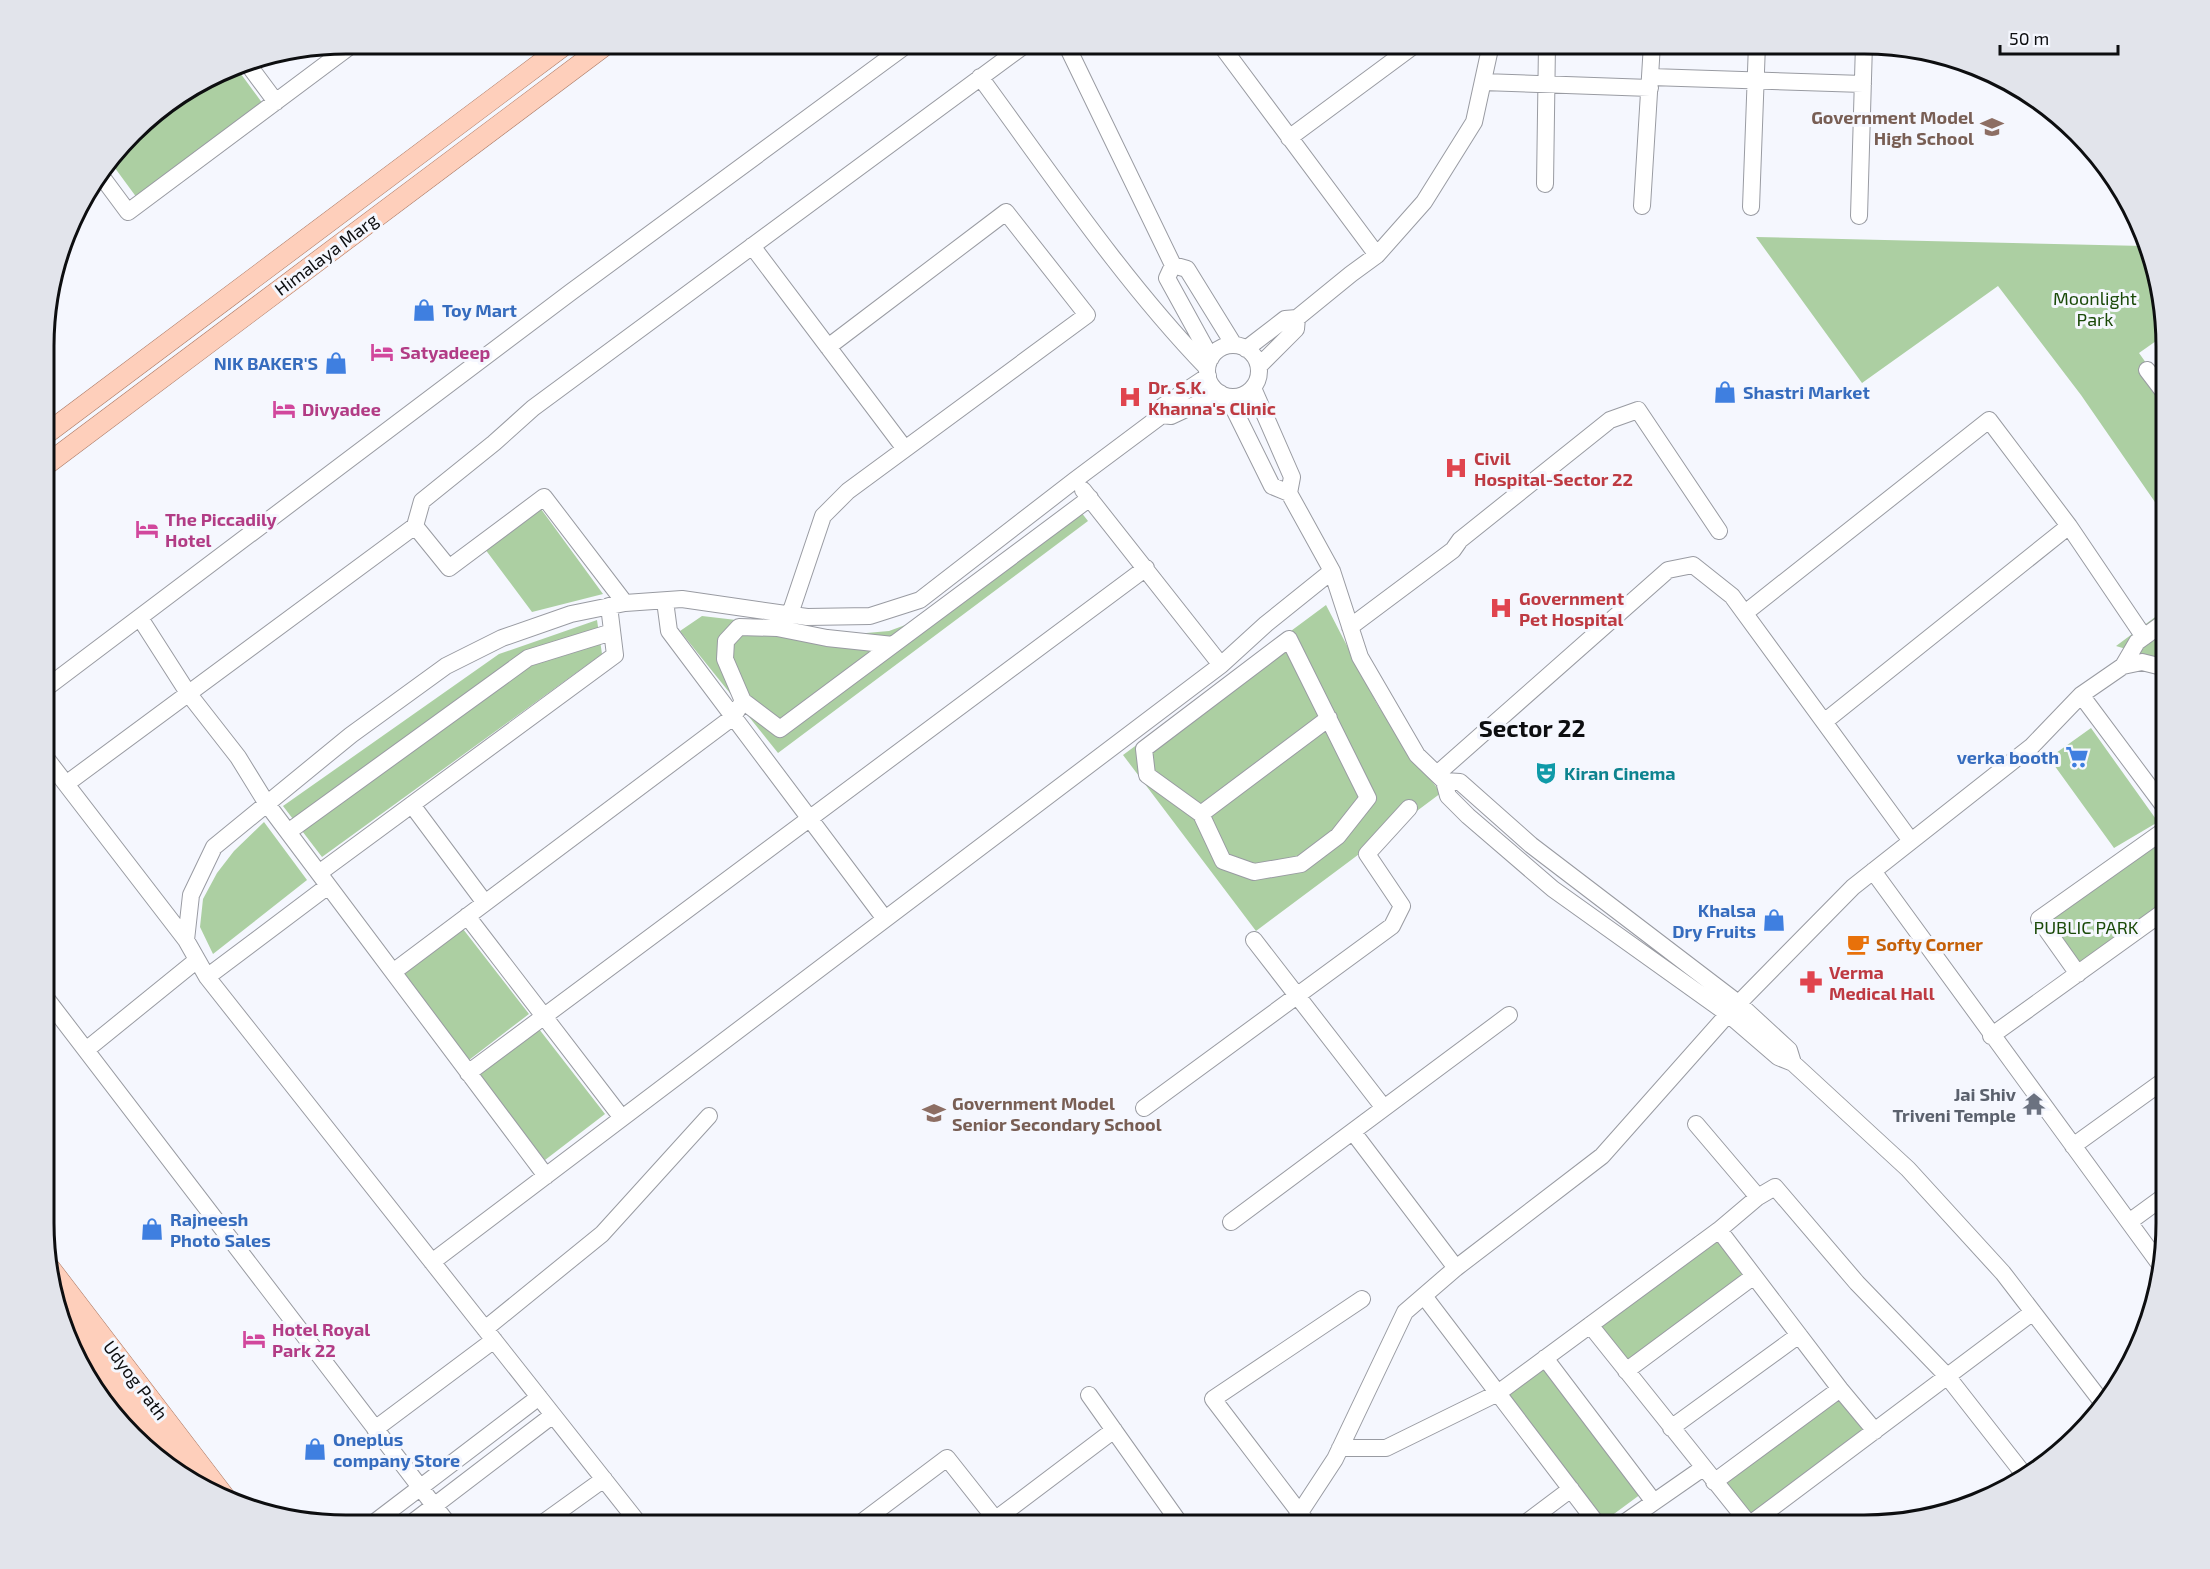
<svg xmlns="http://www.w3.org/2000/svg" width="2210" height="1569" font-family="'Exo 2',sans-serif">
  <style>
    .green { fill: #accfa2 }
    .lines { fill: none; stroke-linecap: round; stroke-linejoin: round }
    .minor-casing { stroke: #999ba2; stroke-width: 18 }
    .major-casing { stroke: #a97762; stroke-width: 21 }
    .minor { stroke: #fff; stroke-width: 16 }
    .major { stroke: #fecfbb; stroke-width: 20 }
    .labels { text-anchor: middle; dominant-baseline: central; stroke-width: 6; stroke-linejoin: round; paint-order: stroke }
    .education-label { font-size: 18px; font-weight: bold; fill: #785e54; stroke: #f5f7fe; text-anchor: end }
    .street-label { font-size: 18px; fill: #0d0e10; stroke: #f5f7fe }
    .park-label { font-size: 18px; fill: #1a4a08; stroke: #f5f7fe }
    .shop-label { font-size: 18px; font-weight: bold; fill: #366cbe; stroke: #f5f7fe; text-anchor: start }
    .hotel-label { font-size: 18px; font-weight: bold; fill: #b23c85; stroke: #f5f7fe; text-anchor: start }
    .health-label { font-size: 18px; font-weight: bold; fill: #be3a42; stroke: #f5f7fe; text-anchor: start }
    .culture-label { font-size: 18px; font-weight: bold; fill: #0d838f; stroke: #f5f7fe; text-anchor: start }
    .food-label { font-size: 18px; font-weight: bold; fill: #c56008; stroke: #f5f7fe; text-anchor: start }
    .worship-label { font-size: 18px; font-weight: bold; fill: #5b616d; stroke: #f5f7fe; text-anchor: end }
    .district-label { font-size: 24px; font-weight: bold; fill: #0d0e10; stroke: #f5f7fe }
    .rim { fill: none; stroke: #0d0e10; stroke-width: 3 }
  </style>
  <rect width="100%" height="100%" fill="#f5f7fe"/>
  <!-- green -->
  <path class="green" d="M231 66H235L263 104 137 198 112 164 146 119Z
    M1756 237 2144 246 2166 327V334L2139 353 2166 391V518L2081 395 1998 286 1862 383Z
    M1077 507 1088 521 778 753 680 631 702 616 855 634 889 631 919 620Z
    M541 509 603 594 532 612 485 549Z
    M1326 605 1377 704 1417 762 1441 793 1256 931 1123 755Z
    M2166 609V661L2116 646Z
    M597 620 602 654 322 857 283 806 499 654Z
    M2091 728 2158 822 2114 848 2049 758Z
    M264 822 307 880 213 954 200 927 203 899 217 873 234 851Z
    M2166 829V910L2078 974 2039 919Z
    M463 929 529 1014 469 1060 403 975Z
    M539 1029 605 1114 545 1160 479 1075Z
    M1718 1237 1747 1275 1627 1363 1599 1325Z
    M1543 1364 1641 1494 1603 1522 1505 1392Z
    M1839 1396 1871 1439 1755 1525 1722 1483Z"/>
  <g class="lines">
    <!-- minor casing -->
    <g class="minor-casing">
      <path id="minor" d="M1066 44 1173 265
        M1220 44 1377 255
        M247 63 276 102
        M980 77C1052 175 1123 281 1207 368
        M1651 77 1863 84
        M1483 82 1650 88
        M1289 138 1416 44
        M102 177 128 212 353 44
        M1545 184 1547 44
        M1642 206 1652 44
        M1751 207 1757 44
        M1859 216 1864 44
        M752 246 905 449
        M1297 318 1351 274 1377 255 1424 202 1474 122 1491 44
        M1207 371a26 26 0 1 1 52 0a26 26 0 1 1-52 0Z
        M1246 349 1285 319 1297 318 1296 329 1259 366
        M1211 358 1167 278 1173 265 1187 269 1234 345
        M2147 370 2166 395
        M1208 376 1163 406 1162 415 1171 416 1220 393
        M1228 397 1272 486 1289 493 1292 477 1253 388
        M1083 490 1221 665
        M1289 493 1332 571 1360 657 1417 755 1444 781 1448 796 1468 816 1553 889 1728 1014 1778 1057 1793 1063 1908 1169 2003 1273 2105 1406
        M415 526 422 501 494 443 533 408 1026 44
        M665 601 669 631 885 919
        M1745 613 1989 420 2069 526 2144 637
        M790 614 823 516 848 491 1087 315 1006 212 828 347
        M140 618 188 693 238 757 267 804 546 1176
        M1350 627 1453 550 1460 540 1610 420 1638 410 1719 531
        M1289 639 1368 798 1338 836 1301 864 1254 872 1223 861 1201 814 1147 775 1144 749Z
        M893 645 827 638 777 628 739 627 726 641 725 659 743 701 780 729 1090 498
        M2123 666 2137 642 2166 621
        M46 688 571 292 908 44
        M2081 695 2166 809
        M1824 722 2069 526
        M46 758 186 940
        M1437 774 1668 570 1693 565 1732 596 1911 841
        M1444 781 1460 782 1531 845 1738 1003 1789 1050 1793 1063
        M66 784 415 526 449 568 544 497 625 603
        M412 805 485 903
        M1201 814 1329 718
        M288 832 528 658 612 632
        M1873 871 2161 1266
        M319 873 615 655 609 606
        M467 916 622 1118
        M1254 940 1384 1108
        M393 972 733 717 743 701
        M2078 974 2039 919 2166 829
        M207 977 328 886
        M46 998 449 1525
        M1991 1036 2166 910
        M86 1050 197 960
        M468 1073 1146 568
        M1144 1108 1392 926 1402 906 1367 854 1409 808
        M1696 1124 1758 1197 1775 1187 1857 1283 1947 1376 2026 1477
        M1353 1132 1456 1268
        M2073 1146 2166 1079
        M1231 1222 1509 1015
        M2129 1222 2166 1195
        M1719 1230 1840 1389 1875 1431
        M432 1262 1221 665 1266 624 1332 571
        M1424 1296 1598 1525
        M1590 1325 1750 1525
        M485 1329 602 1234 709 1116
        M1545 1358 1654 1502
        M1626 1371 1754 1276
        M1089 1395 1181 1525
        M1671 1428 1799 1335
        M375 1429 494 1340
        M1340 1448H1386L1498 1393 1719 1230 1758 1197
        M1714 1482 1840 1389
        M996 1519 1114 1430
        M371 1525 539 1397
        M409 1525 553 1415
        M540 1525 604 1479
        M640 1525 207 977 186 940 191 895 214 847 351 735 446 666 502 638 571 614 625 603 682 599 807 617 870 616 920 600 1075 480 1162 415
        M858 1525 947 1458 1000 1525
        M1289 1525 1295 1520 1335 1459 1405 1312 1456 1268 1602 1156 1728 1014 1853 887 2032 746 2081 695 2123 666 2142 662 2166 668
        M1309 1525 1213 1399 1362 1299
        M1523 1525 1571 1489
        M1621 1525 1703 1468
        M1749 1525 2033 1312"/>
    </g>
    <!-- major casing -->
    <g class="major-casing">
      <path id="major" d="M46 434 566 44
        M46 465 607 44
        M47 1264 225 1497
        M65 1318 186 1476"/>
    </g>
    <!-- minor -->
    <use href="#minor" class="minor"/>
    <!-- major -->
    <use href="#major" class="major"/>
  </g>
  <!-- icons -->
  <defs>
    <g id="school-bare" transform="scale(1.8)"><path d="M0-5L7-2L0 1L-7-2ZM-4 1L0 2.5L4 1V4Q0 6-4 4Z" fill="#8d6e63" stroke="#f5f7fe" stroke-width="2.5" paint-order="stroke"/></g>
    <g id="shop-bare" transform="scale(1.8)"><path d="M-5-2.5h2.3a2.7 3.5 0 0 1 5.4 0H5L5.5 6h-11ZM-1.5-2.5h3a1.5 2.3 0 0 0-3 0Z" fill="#3f7fe0" stroke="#f5f7fe" stroke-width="2.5" paint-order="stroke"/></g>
    <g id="hotel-bare" transform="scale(1.8)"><path d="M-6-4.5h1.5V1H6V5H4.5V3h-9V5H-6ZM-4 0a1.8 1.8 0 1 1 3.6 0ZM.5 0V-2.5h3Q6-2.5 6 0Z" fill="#d1479c" stroke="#f5f7fe" stroke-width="2.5" paint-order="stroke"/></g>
    <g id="hospital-bare" transform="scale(1.8)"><path d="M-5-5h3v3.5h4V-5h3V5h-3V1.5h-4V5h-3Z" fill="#e0444e" stroke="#f5f7fe" stroke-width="2.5" paint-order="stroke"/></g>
    <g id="supermarket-bare" transform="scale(1.8)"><path d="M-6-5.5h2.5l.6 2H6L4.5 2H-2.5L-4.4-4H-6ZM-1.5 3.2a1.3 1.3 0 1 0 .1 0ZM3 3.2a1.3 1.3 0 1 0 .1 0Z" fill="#3f7fe0" stroke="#f5f7fe" stroke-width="2.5" paint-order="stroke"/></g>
    <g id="theatre-bare" transform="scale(1.8)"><path d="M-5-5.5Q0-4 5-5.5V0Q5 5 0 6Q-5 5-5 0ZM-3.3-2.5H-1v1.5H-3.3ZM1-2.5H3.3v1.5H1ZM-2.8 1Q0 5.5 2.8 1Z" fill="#0f9aa8" stroke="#f5f7fe" stroke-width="2.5" paint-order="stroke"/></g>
    <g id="cafe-bare" transform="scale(1.8)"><path d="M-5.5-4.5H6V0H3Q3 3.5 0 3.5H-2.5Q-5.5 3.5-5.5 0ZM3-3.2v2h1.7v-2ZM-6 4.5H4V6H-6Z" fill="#e8710a" stroke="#f5f7fe" stroke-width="2.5" paint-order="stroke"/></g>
    <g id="pharmacy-bare" transform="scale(1.8)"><path d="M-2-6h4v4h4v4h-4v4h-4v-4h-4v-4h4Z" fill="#e0444e" stroke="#f5f7fe" stroke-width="2.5" paint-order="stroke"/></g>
    <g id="temple-bare" transform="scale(1.8)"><path d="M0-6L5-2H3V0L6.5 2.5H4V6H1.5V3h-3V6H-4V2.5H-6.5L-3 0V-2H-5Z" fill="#6b7280" stroke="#f5f7fe" stroke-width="2.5" paint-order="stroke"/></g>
  </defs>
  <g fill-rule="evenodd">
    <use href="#school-bare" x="1992" y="127"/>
    <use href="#shop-bare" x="424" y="310"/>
    <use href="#hotel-bare" x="382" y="352"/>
    <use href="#shop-bare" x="336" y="363"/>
    <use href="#shop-bare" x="1725" y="392"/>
    <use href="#hospital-bare" x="1130" y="397"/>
    <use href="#hotel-bare" x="284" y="409"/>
    <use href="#hospital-bare" x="1456" y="468"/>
    <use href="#hotel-bare" x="147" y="529"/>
    <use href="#hospital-bare" x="1501" y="608"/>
    <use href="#supermarket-bare" x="2077" y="757"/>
    <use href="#theatre-bare" x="1546" y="773"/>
    <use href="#shop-bare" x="1774" y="920"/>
    <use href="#cafe-bare" x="1858" y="944"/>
    <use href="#pharmacy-bare" x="1811" y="982"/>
    <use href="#temple-bare" x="2034" y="1104"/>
    <use href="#school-bare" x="934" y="1113"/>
    <use href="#shop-bare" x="152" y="1229"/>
    <use href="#hotel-bare" x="254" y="1339"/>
    <use href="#shop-bare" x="315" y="1449"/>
  </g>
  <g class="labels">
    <!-- education labels -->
    <g class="education-label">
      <text x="1974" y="117">Government Model<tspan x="1974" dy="21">High School</tspan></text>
      <text x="952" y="1103" text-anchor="start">Government Model<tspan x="952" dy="21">Senior Secondary School</tspan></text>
    </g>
    <!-- street labels -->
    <g class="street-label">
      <text transform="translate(326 254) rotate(-37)">Himalaya Marg</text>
      <text transform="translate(136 1380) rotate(53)">Udyog Path</text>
    </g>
    <!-- park labels -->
    <g class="park-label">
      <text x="2095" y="298">Moonlight<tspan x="2095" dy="21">Park</tspan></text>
      <text x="2086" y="927">PUBLIC PARK</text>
    </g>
    <!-- shop labels -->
    <g class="shop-label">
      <text x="442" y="310">Toy Mart</text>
      <text x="318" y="363" text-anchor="end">NIK BAKER'S</text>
      <text x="1743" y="392">Shastri Market</text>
      <text x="2059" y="757" text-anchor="end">verka booth</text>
      <text x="1756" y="910" text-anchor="end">Khalsa<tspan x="1756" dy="21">Dry Fruits</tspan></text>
      <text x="170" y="1219">Rajneesh<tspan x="170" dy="21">Photo Sales</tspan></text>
      <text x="333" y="1439">Oneplus<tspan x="333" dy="21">company Store</tspan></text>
    </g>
    <!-- hotel labels -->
    <g class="hotel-label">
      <text x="400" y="352">Satyadeep</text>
      <text x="302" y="409">Divyadee</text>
      <text x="165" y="519">The Piccadily<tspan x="165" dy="21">Hotel</tspan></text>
      <text x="272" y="1329">Hotel Royal<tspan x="272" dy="21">Park 22</tspan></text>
    </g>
    <!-- health labels -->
    <g class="health-label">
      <text x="1148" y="387">Dr. S.K.<tspan x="1148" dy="21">Khanna's Clinic</tspan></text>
      <text x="1474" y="458">Civil<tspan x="1474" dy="21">Hospital-Sector 22</tspan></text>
      <text x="1519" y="598">Government<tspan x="1519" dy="21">Pet Hospital</tspan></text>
      <text x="1829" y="972">Verma<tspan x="1829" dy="21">Medical Hall</tspan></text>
    </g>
    <!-- culture labels -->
    <g class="culture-label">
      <text x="1564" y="773">Kiran Cinema</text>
    </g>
    <!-- food labels -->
    <g class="food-label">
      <text x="1876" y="944">Softy Corner</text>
    </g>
    <!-- worship labels -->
    <g class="worship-label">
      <text x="2016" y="1094">Jai Shiv<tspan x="2016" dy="21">Triveni Temple</tspan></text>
    </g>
    <!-- district labels -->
    <g class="district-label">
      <text x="1532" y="727">Sector 22</text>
    </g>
  </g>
  <!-- crop -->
  <path d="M0 0H2210V1569H0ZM346 54H1864A292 292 0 0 1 2156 346V1223A292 292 0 0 1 1864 1515H346A292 292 0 0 1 54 1223V346A292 292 0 0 1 346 54Z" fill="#e2e4eb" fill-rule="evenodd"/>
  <path class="rim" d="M346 54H1864A292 292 0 0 1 2156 346V1223A292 292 0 0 1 1864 1515H346A292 292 0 0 1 54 1223V346A292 292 0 0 1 346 54Z"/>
  <!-- scale -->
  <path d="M2000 45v9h118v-9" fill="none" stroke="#0d0e10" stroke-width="3"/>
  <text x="2009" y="45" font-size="18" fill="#0d0e10" stroke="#f5f7fe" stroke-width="4.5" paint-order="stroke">50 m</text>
</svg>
